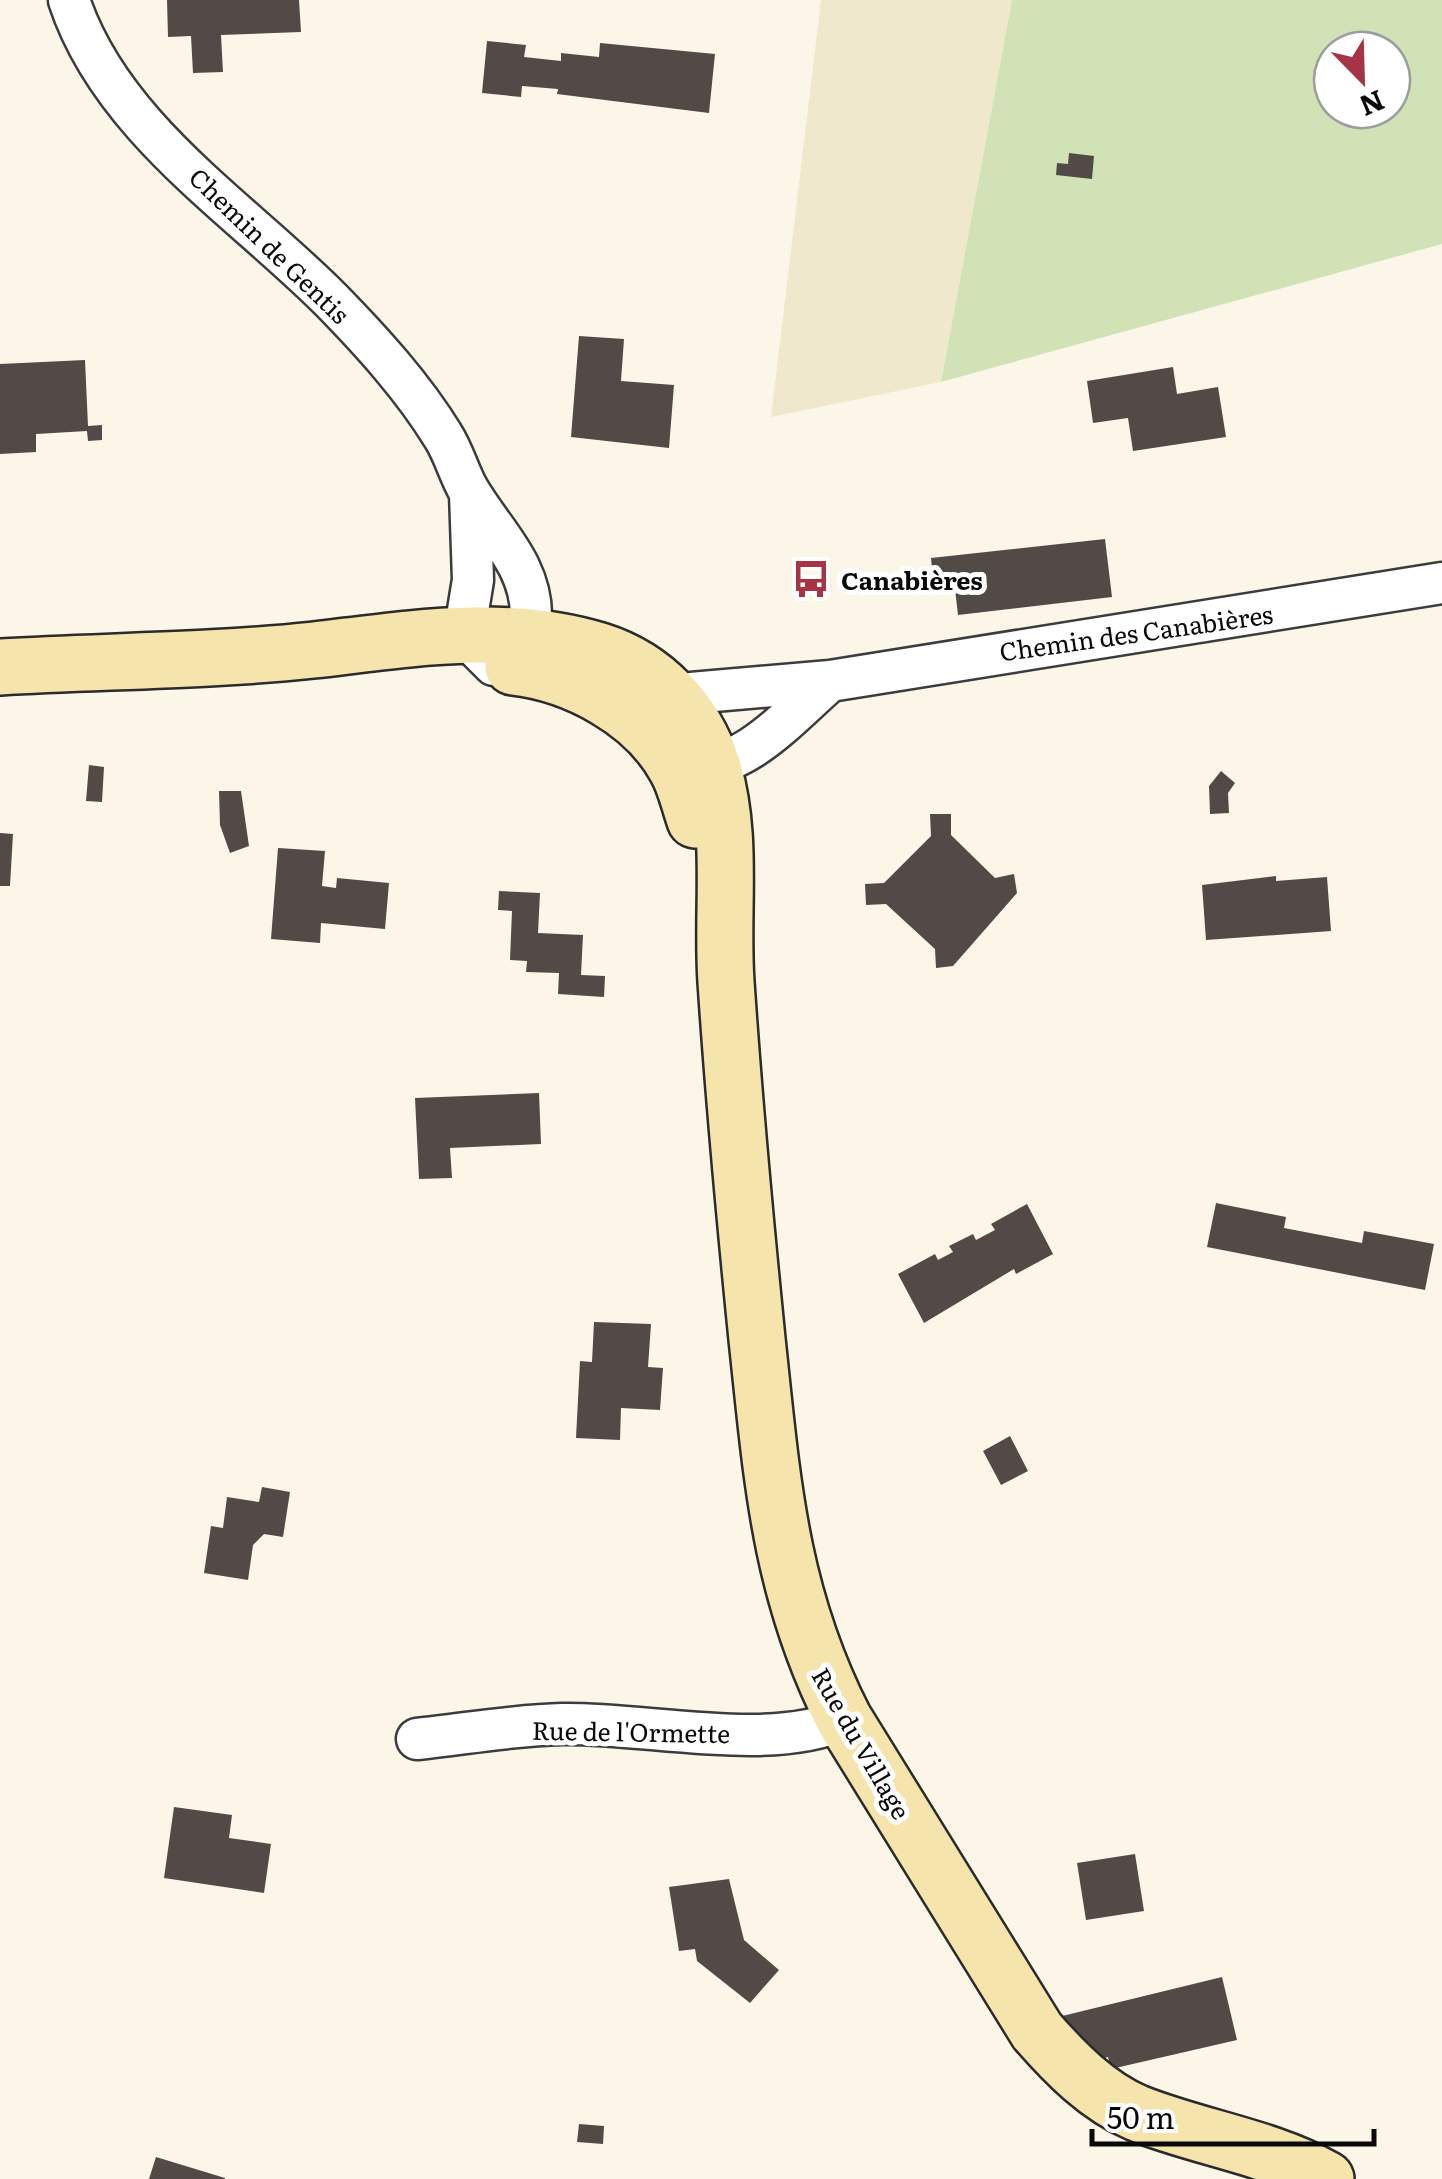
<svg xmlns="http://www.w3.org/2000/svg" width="1442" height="2179" font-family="Literata,serif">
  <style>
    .farmland { fill: #efe8cc }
    .green { fill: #d2e2b7; fill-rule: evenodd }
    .building { fill: #514a47 }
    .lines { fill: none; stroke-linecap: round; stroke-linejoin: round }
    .street-casing { stroke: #3c3c3c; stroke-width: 45 }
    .secondary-casing { stroke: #2b2b2b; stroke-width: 60 }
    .street { stroke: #fff; stroke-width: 40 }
    .secondary { stroke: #f5e4ab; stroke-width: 55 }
    .labels { text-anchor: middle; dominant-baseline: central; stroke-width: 10; stroke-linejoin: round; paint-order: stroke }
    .street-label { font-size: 25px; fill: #090909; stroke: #fff }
    .poi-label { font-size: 25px; font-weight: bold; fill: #090909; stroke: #fff; text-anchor: start }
  </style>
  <rect width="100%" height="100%" fill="#fcf6e9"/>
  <!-- farmland -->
  <path class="farmland" d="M821 0H1012L941 382 771 417Z"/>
  <!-- green -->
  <path class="green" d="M1012 0H1442V244L941 382ZM1332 50H1392V110H1332Z"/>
  <!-- building -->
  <path class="building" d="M167 0H299L301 32 221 35 223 72 193 73 191 36 168 37Z
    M487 41 526 45 524 57 561 61V53L599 57 600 43 715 54 709 113 557 94 558 89 522 86 521 97 482 93Z
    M1069 153 1094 156 1092 179 1056 175 1057 163 1068 164Z
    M579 336 624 339 621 381 674 385 669 448 571 437Z
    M85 360 88 426 102 425V440L88 441 87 431 36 434V452L0 454V364Z
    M1173 367 1177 394 1218 387 1226 437 1133 451 1128 418 1093 423 1087 381Z
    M1105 539 1112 597 958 615 955 589 934 591 931 558Z
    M89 765 104 767 102 802 86 801Z
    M1221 771 1235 783 1228 793 1229 813 1210 814 1209 786Z
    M219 791H241L249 846 230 853 220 825Z
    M930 814H951V835L995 878 1014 874 1017 893 953 966 936 968 935 949 886 904 866 905 865 884 884 883 931 836Z
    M0 833 13 834 10 886H0Z
    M278 848 325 851 322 886 336 888 337 878 389 883 385 929 321 923 320 943 271 939Z
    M1276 876V881L1327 877 1331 931 1206 940 1202 885Z
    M499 891 540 893 538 933 583 935 581 975 605 976 604 997 558 994 559 973 526 972 527 961 510 960 512 911 498 910Z
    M539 1093 541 1144 450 1148 452 1178 419 1179 415 1098Z
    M1216 1203 1286 1217 1284 1228 1362 1243 1364 1231 1434 1244 1425 1290 1207 1247Z
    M1027 1204 1053 1254 1016 1274 1014 1269 924 1323 898 1274 935 1254 938 1260 953 1252 949 1246 973 1234 976 1240 995 1230 991 1224Z
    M594 1322 651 1324 648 1367 663 1368 660 1410 621 1408 620 1440 576 1438 580 1361 592 1362Z
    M1010 1436 1028 1471 1001 1485 983 1451Z
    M262 1487 290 1492 283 1537 264 1534 253 1545 248 1580 204 1573 211 1526 223 1528 227 1497 259 1502Z
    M174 1807 232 1815 229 1838 271 1844 264 1893 164 1878Z
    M1135 1854 1144 1911 1086 1920 1077 1863Z
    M729 1879 744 1940 779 1970 750 2003 697 1961 695 1949 679 1951 669 1887Z
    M1222 1977 1237 2040 1111 2069 1108 2057 1092 2062 1054 2018Z
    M579 2124 604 2126 603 2144 577 2142Z
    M156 2157 225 2178V2179H149Z"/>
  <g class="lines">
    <!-- street casing -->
    <g class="street-casing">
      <path id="street" d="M69 0C111 128 241 209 332 301 372 342 413 387 443 436 454 453 459 474 469 491 493 532 533 566 531 619 530 640 509 652 494 665L464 635 473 580 470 493
        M830 681 1442 583
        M662 724 691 693 830 681C787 718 747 768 686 769
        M417 1739C465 1734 514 1725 562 1724 644 1722 769 1753 844 1719"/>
    </g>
    <!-- secondary casing -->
    <g class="secondary-casing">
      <path id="secondary" d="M0 667C104 661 210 661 314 650 408 639 507 622 600 651 654 668 695 712 712 765 734 835 721 910 726 982 734 1101 745 1220 757 1339 772 1478 779 1592 844 1719L1037 2031C1065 2063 1097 2096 1137 2113 1200 2138 1266 2146 1326 2179
        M513 667C575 674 645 711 676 768 685 783 689 803 695 820"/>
    </g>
    <!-- street -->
    <use href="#street" class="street"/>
    <!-- secondary -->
    <use href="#secondary" class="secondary"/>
  </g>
  <!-- icons -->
  <defs>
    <g id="bus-bare" transform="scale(3)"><path d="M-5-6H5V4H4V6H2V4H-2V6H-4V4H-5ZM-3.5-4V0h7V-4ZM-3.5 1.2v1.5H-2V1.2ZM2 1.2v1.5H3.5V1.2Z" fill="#a73446" stroke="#fff" stroke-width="2.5" paint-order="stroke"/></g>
  </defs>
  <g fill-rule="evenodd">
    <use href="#bus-bare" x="811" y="579"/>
  </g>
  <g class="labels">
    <!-- street labels -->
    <g class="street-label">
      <text transform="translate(270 245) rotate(44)">Chemin de Gentis</text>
      <text transform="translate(1136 632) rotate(-8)">Chemin des Canabières</text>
      <text transform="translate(631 1731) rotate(1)">Rue de l'Ormette</text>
      <text transform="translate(862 1743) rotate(60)">Rue du Village</text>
    </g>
    <!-- poi labels -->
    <g class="poi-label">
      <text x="841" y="579">Canabières</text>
    </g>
  </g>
  <!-- north arrow -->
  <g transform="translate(1362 80) rotate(157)"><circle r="48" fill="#ffffff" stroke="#9d9d9d" stroke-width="2.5"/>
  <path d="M0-8L18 38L0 25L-18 38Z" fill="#a73446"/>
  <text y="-15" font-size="28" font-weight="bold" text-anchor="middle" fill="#090909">N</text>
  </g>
  <!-- scale -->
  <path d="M1092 2129v15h282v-15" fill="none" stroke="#090909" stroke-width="5"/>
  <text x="1107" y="2129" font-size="30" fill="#090909" stroke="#ffffff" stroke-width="8" paint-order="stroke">50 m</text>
</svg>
